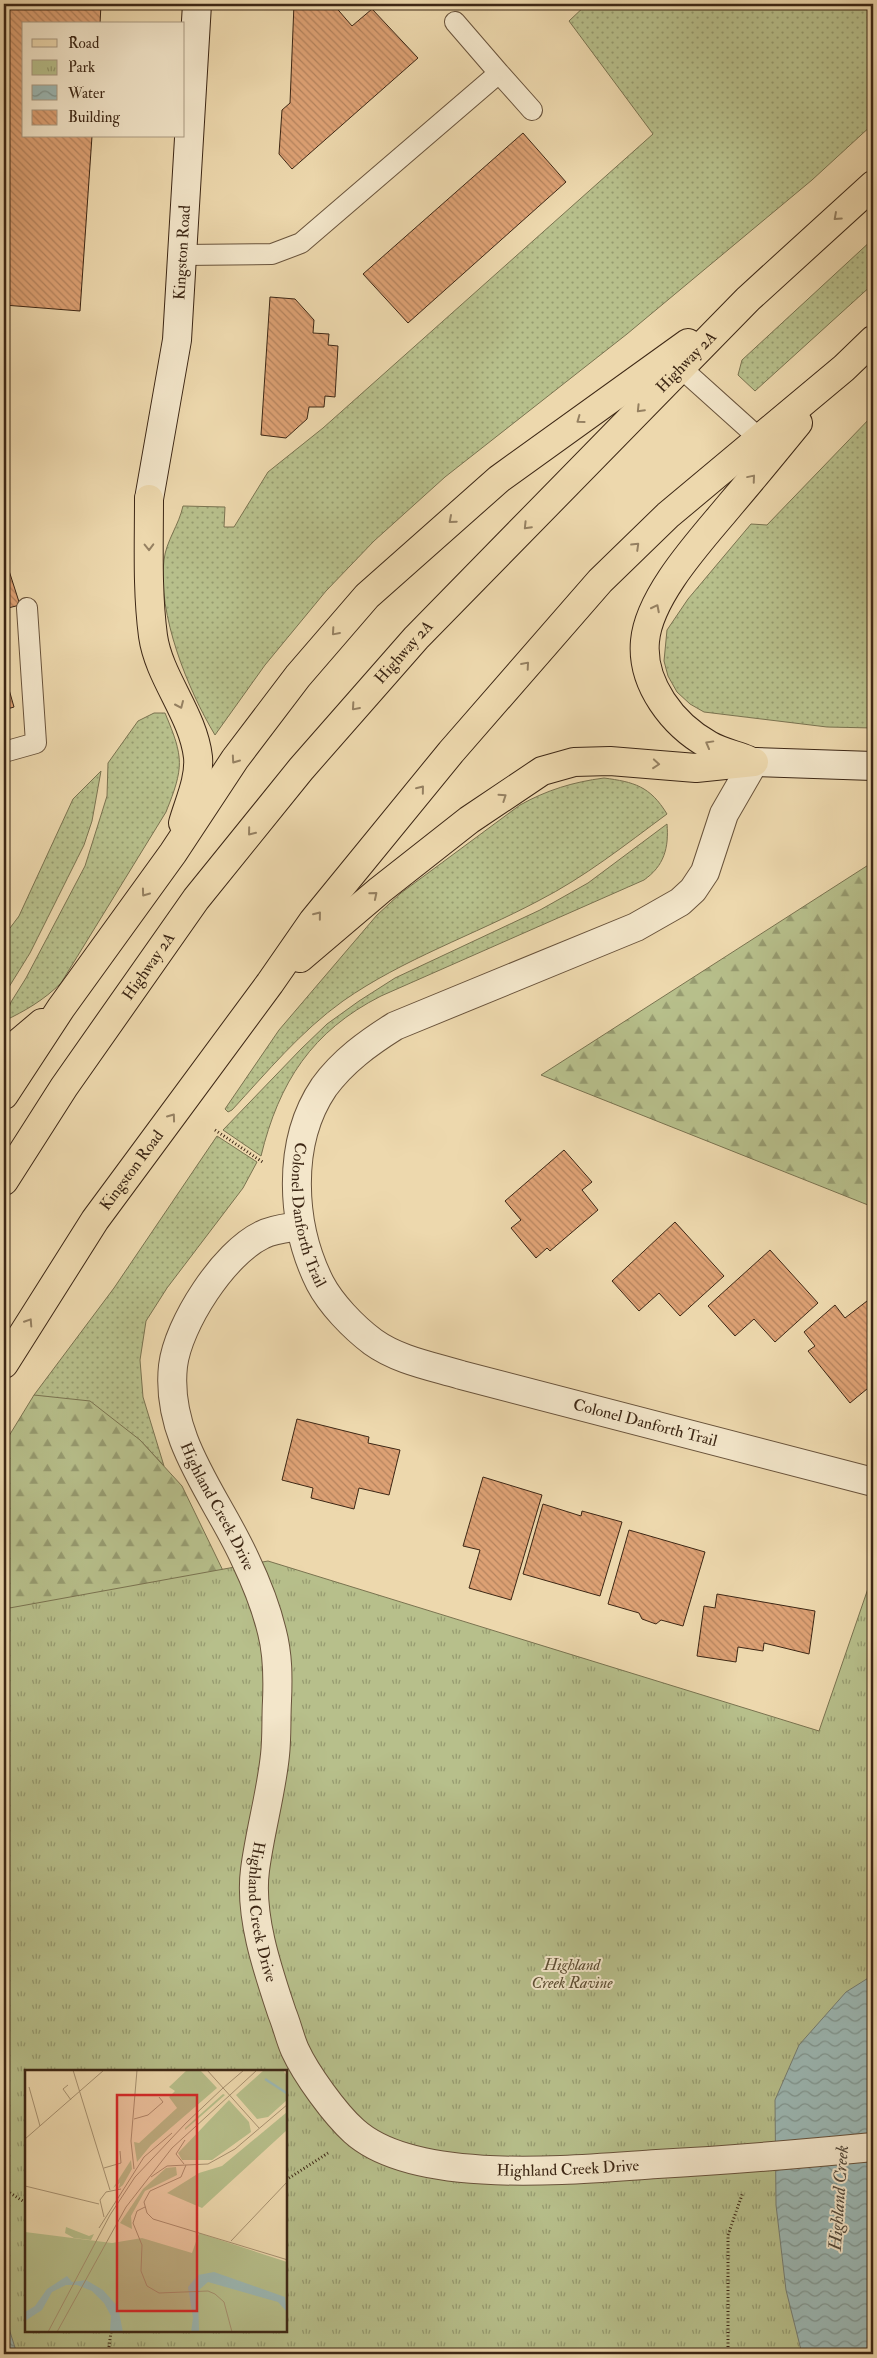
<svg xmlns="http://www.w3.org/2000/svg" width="877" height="2358" font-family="'IM FELL Double Pica',serif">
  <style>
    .grass { fill: url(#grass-dots); stroke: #7a7350 }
    .forest { fill: url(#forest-firs); stroke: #7a7350 }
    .park { fill: url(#park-tufts); stroke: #7a7350; fill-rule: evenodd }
    .water { fill: url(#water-waves); stroke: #767e74 }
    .building { fill: url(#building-back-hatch); stroke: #3d2715 }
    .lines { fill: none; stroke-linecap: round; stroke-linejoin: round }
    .lane-casing { stroke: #69533b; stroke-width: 22 }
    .street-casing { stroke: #69533b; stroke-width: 30 }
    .secondary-casing { stroke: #3d2715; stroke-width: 30 }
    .primary-casing { stroke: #3d2715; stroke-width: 30 }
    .path { stroke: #3d2715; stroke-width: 3; stroke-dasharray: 1 2.5; stroke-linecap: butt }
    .lane { stroke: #f3e6ca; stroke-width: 20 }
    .street { stroke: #f3e6ca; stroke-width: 28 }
    .secondary { stroke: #f3e6ca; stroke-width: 28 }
    .primary { stroke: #edd8ad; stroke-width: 28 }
    .oneway { stroke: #958061 }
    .labels { text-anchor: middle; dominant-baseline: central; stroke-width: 4; stroke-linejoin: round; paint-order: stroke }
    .street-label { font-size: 16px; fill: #3d2715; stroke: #f3e6ca }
    .park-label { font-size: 16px; font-style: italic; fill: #5c4d32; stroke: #f3e6ca }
    .water-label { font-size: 18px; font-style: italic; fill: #554b3d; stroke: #f3e6ca }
    .inset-river { fill: none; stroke: #9cb8b4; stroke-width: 2.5 }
    .inset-road { fill: none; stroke: #a79170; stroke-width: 1 }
    .view { fill: #d62828; fill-opacity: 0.15; stroke: #d62828; stroke-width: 2.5 }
    .inset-edge { fill: none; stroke: #3d2715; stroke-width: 2.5 }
  </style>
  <defs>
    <pattern id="grass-dots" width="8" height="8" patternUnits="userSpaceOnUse" patternTransform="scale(1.25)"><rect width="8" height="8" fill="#b7bf8b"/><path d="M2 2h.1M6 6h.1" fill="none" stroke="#969b70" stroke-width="1.8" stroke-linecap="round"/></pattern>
    <pattern id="forest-firs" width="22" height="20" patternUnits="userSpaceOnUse" patternTransform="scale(1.25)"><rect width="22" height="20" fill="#b7bf8b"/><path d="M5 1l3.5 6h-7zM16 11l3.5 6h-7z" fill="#969b70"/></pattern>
    <pattern id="park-tufts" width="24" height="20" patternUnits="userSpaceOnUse" patternTransform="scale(1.25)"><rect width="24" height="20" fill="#b7bf8b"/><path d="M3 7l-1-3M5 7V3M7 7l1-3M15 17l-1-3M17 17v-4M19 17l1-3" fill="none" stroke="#969b70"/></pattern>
    <pattern id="water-waves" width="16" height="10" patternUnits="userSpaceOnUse" patternTransform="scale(1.25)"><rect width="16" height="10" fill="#9cb8b4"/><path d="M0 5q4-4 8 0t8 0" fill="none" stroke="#809691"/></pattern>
    <pattern id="building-back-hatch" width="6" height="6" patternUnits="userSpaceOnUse" patternTransform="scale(1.25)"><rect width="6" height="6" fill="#dda174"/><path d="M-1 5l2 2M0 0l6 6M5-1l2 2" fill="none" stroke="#b4835e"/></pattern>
  </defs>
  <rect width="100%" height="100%" fill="#edd8ad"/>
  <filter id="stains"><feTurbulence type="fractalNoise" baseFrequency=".004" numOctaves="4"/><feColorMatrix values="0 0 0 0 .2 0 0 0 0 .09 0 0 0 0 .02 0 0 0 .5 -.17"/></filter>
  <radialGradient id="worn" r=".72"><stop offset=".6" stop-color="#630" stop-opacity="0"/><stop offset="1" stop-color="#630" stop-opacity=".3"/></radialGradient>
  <!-- grass -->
  <path class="grass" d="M587 4H873V124L812 180 627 334 445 477 374 541 326 591 265 665 215 735C188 690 157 614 164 560 166 541 179 525 183 506L225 507 224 527H234L268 472 323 428 653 134 569 21Z
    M873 239V284L755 391 738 375 742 360Z
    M873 415V728L827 727 704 712 690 704 677 692 668 676 664 661 667 630 688 599 751 524 767 525Z
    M154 713H165C184 758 184 767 166 812L61 983C44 1000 25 1011 4 1021L11 1002 26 978 85 866 107 796 108 763 138 721Z
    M101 771 92 821 84 845 30 953 4 995V936L19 916 73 799Z
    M604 778C634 782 650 786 667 814 625 845 585 877 538 901 474 935 403 959 343 1001 301 1031 267 1072 232 1110L228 1112 225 1109 279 1030 377 915 401 893 520 805C547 790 573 782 604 778Z
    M667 824C669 848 664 866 644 880L381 996C312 1031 279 1082 261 1156L223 1130 301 1049 327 1024 359 1001 395 978 540 910 588 883Z
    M217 1136 257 1162 243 1188 167 1288 146 1321 140 1360 143 1397 164 1466 140 1440 34 1395 114 1288Z"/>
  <!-- forest -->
  <path class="forest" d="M873 862V1207L541 1075Z
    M34 1395 90 1401 140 1440 182 1486 244 1614 26 2072 4 2169V1444Z"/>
  <!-- park -->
  <path class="park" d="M268 1561 819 1731 873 1574V2354H4V1609ZM26 2072H286V2332H26Z"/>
  <!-- water -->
  <path class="water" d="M873 1975V2354H802L786 2290 776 2205 775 2100 799 2045 846 1992Z
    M4 2316 6 2319 17 2354H4Z"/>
  <!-- building -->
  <path class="building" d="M4 4H101L100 24H24V136H92L80 311 4 305Z
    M294 4H333L352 26 372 9 418 58 292 169 279 154 282 110 290 103Z
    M523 133 566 182 408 323 363 274Z
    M270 297 295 299 314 320 313 333 329 334 328 345 338 346 335 397 325 396 324 407H309L307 419 286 438 261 435Z
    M4 555 20 605 4 609Z
    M4 672 14 707 4 710Z
    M564 1150 592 1182 582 1190 598 1210 550 1251 547 1248 536 1258 511 1228 521 1220 505 1201Z
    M675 1222 724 1276 680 1316 659 1293 639 1311 612 1281Z
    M770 1250 818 1303 775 1342 754 1319 735 1336 708 1306Z
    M867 1301 873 1309V1384L850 1403 808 1351 815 1346 804 1332 835 1305 845 1318Z
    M297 1419 369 1437 368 1443 400 1450 389 1495 359 1488 354 1509 311 1498 313 1488 282 1480Z
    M483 1477 542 1495 511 1600 469 1588 480 1550 463 1546Z
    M543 1504 581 1516 582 1511 622 1522 600 1596 523 1574Z
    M629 1530 705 1552 683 1626 661 1620 656 1624 642 1619 639 1613 608 1604Z
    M717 1594 815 1611 809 1654 764 1643 763 1651 738 1647 736 1662 697 1656 704 1606 715 1608Z"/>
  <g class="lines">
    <!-- lane casing -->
    <g class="lane-casing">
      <path id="lane" d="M499 73 532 110
        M182 255 272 254 301 243 499 73 455 22
        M681 368 760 439
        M4 752 36 743 27 608"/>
    </g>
    <!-- street casing -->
    <g class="street-casing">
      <g id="street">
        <path id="s1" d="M754 762 724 814 705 872 693 890 680 902 636 927 395 1026C368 1043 343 1061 324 1087 286 1143 291 1225 320 1283 331 1304 353 1327 373 1342 398 1360 431 1366 461 1375L873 1482"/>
        <path id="s2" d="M300 1226C288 1228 273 1229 262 1235 224 1253 178 1324 173 1366 165 1439 217 1497 245 1559 256 1582 266 1607 272 1632 278 1655 278 1677 277 1701 276 1719 277 1737 275 1755 271 1794 260 1831 255 1870 249 1916 268 1971 282 2013 287 2025 290 2039 295 2050 306 2074 335 2114 354 2131 416 2187 578 2169 657 2164 729 2160 801 2154 873 2147"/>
      </g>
    </g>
    <!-- secondary casing -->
    <g class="secondary-casing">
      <g id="secondary">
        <path id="s3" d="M149 499 177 340 197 4"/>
        <path d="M754 762 873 766"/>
      </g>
    </g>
    <!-- primary casing -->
    <g class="primary-casing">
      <g id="primary">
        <path d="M149 499C149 544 147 591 153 636 159 678 193 714 198 757 200 779 189 802 183 823"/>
        <path d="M748 760C736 755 721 752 709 745 673 725 641 684 645 641 649 595 702 539 730 505 753 478 776 450 798 423"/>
        <path d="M300 958 380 890 469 820 542 771 574 762 610 761 696 768 754 762"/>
        <path d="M4 1049 16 1045 42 1023"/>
        <path d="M4 1095 61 1008 173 853 235 759 298 676 367 596 499 479 688 343"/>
        <path id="s4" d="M4 1181 64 1087 196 899 301 769 416 638 748 299 873 185"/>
        <path id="s5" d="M4 1364 95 1220 270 983 313 921 451 752 600 581 668 515 844 368 873 340"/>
      </g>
    </g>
    <!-- path -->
    <path class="path" d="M215 1130 264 1163
      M286 2180 328 2153
      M4 2189 26 2203
      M108 2354 111 2332
      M728 2354V2235L743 2192"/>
    <!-- lane -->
    <use href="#lane" class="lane"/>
    <!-- street -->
    <use href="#street" class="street"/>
    <!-- secondary -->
    <use href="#secondary" class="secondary"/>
    <!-- primary -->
    <use href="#primary" class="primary"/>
  </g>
  <!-- one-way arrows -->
  <defs><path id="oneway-chevron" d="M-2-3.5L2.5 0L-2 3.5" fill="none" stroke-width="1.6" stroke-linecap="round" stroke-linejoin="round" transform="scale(1.25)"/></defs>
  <g class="oneway">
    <use href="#oneway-chevron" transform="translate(837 217) rotate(138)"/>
    <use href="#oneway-chevron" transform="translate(640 409) rotate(134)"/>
    <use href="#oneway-chevron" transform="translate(580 420) rotate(144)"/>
    <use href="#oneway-chevron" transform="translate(752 478) rotate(-50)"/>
    <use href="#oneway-chevron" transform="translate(452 520) rotate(139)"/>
    <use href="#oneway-chevron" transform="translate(527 526) rotate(134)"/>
    <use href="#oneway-chevron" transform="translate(636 546) rotate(-44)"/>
    <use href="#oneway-chevron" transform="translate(149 547) rotate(89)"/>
    <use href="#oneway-chevron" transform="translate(656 608) rotate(-63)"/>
    <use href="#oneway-chevron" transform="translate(335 632) rotate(131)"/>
    <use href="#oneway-chevron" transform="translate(526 665) rotate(-49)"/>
    <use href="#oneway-chevron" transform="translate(180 705) rotate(66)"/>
    <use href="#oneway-chevron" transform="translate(355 707) rotate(131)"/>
    <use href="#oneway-chevron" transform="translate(709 744) rotate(-151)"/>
    <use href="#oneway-chevron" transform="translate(235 760) rotate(125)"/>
    <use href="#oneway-chevron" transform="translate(656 764) rotate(5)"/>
    <use href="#oneway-chevron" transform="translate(421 789) rotate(-51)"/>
    <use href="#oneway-chevron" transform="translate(503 797) rotate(-34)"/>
    <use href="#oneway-chevron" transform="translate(251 832) rotate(129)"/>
    <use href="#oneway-chevron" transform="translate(145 893) rotate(126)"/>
    <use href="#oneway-chevron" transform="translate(374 895) rotate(-40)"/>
    <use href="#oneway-chevron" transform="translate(318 915) rotate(-51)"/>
    <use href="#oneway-chevron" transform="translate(172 1117) rotate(-54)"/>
    <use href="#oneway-chevron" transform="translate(29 1322) rotate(-57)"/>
  </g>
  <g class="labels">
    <!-- street labels -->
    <g class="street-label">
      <text stroke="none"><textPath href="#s3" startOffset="249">Kingston Road</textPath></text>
      <text stroke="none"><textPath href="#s4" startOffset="1069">Highway 2A</textPath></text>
      <text stroke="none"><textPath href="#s4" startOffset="664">Highway 2A</textPath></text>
      <text stroke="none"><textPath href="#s4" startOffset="259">Highway 2A</textPath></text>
      <text stroke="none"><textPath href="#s5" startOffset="232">Kingston Road</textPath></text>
      <text stroke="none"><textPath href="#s1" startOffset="700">Colonel Danforth Trail</textPath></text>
      <text stroke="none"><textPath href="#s1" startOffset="1135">Colonel Danforth Trail</textPath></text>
      <text stroke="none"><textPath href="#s2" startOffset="352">Highland Creek Drive</textPath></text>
      <text stroke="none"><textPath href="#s2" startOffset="772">Highland Creek Drive</textPath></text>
      <text stroke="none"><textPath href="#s2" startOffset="1238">Highland Creek Drive</textPath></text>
    </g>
    <!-- park labels -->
    <g class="park-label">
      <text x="572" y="1965">Highland<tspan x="572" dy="18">Creek Ravine</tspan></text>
    </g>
    <!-- water labels -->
    <g class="water-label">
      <text transform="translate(839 2198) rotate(-86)">Highland Creek</text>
    </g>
  </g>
  <!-- overview -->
  <g transform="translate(25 2070)">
    <rect width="262" height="262" fill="#edd8ad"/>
    <path d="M162 0H175L192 18 126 75 112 92 109 72 114 73 152 38 144 27 150 21 144 17ZM239 0H258L262 6V30L243 47 232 49 211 25ZM198 24 200 25 160 60V58ZM204 30 224 52 226 62 187 90H157L153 83ZM106 90 107 99 98 115 93 119 95 113 88 118ZM141 98 151 97 152 105 120 121 106 146 107 159 95 153 118 119ZM41 157 64 166 69 164 66 170 49 168 40 163Z" fill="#b7bf8b"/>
    <path d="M262 42V60L177 138 142 123 174 103 197 96Z" fill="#b7bf8b"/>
    <path d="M0 162 87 173 117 168 167 183 174 163 262 192V262H0Z" fill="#b7bf8b"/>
    <path d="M189 202 260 227 262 242 253 232 183 212 175 219 173 226 174 262H166L168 248 163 217 173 205ZM42 206 47 212 61 210 78 220 93 237 98 262H85L86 246 79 233 67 221 52 215H41L27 222 17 240 0 251V242L10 236 22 219Z" fill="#9cb8b4"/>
    <path class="inset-river" d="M240 9 263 24"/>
    <path class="inset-road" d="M48 0 85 120M182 0 234 58M43 15 38 19 46 30M4 17 15 56M198 18 219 0M205 25 232 0M263 34 210 79 183 94 161 95 156 107 125 121 119 132 122 143 128 149 263 190M109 49 123 45 138 32 134 27M0 69 79 0M106 71 112 0M106 71 109 99M159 94 151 84 160 70M79 98 96 93 95 81M126 107 142 96 161 95M0 116 74 134M120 137 112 141 108 153 117 175 116 201 122 216 134 223 183 221 190 224 199 232 207 262M79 147 75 130 81 122 96 119M74 158 119 87 147 63M206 171 263 111M23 262 85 145 110 107 161 53 198 18M32 262 101 137 147 78 205 25"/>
    <path class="view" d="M92 25H172V241H92Z"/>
    <rect width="262" height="262" class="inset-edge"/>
  </g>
  <!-- margin -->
  <rect width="877" height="2358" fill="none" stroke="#edd8ad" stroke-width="20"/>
  <rect x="5" y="5" width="867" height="2348" fill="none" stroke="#3d2715" stroke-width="2.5"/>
  <rect x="10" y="10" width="857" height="2338" fill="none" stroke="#3d2715"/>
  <!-- legend -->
  <rect x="22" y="22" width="162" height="115" fill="#f3e6ca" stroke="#aa9a82"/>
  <rect x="32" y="39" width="25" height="8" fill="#edd8ad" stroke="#aa9a82"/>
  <text x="68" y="48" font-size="15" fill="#3d2715">Road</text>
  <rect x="32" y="60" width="25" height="15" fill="url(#park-tufts)" stroke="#aa9a82"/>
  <text x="68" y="72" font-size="15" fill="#3d2715">Park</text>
  <rect x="32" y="85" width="25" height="15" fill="url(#water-waves)" stroke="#aa9a82"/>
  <text x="68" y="98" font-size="15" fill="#3d2715">Water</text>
  <rect x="32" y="110" width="25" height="15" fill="url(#building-back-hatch)" stroke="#aa9a82"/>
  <text x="68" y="122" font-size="15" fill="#3d2715">Building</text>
  <rect width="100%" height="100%" filter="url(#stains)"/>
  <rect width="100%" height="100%" fill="url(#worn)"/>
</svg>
